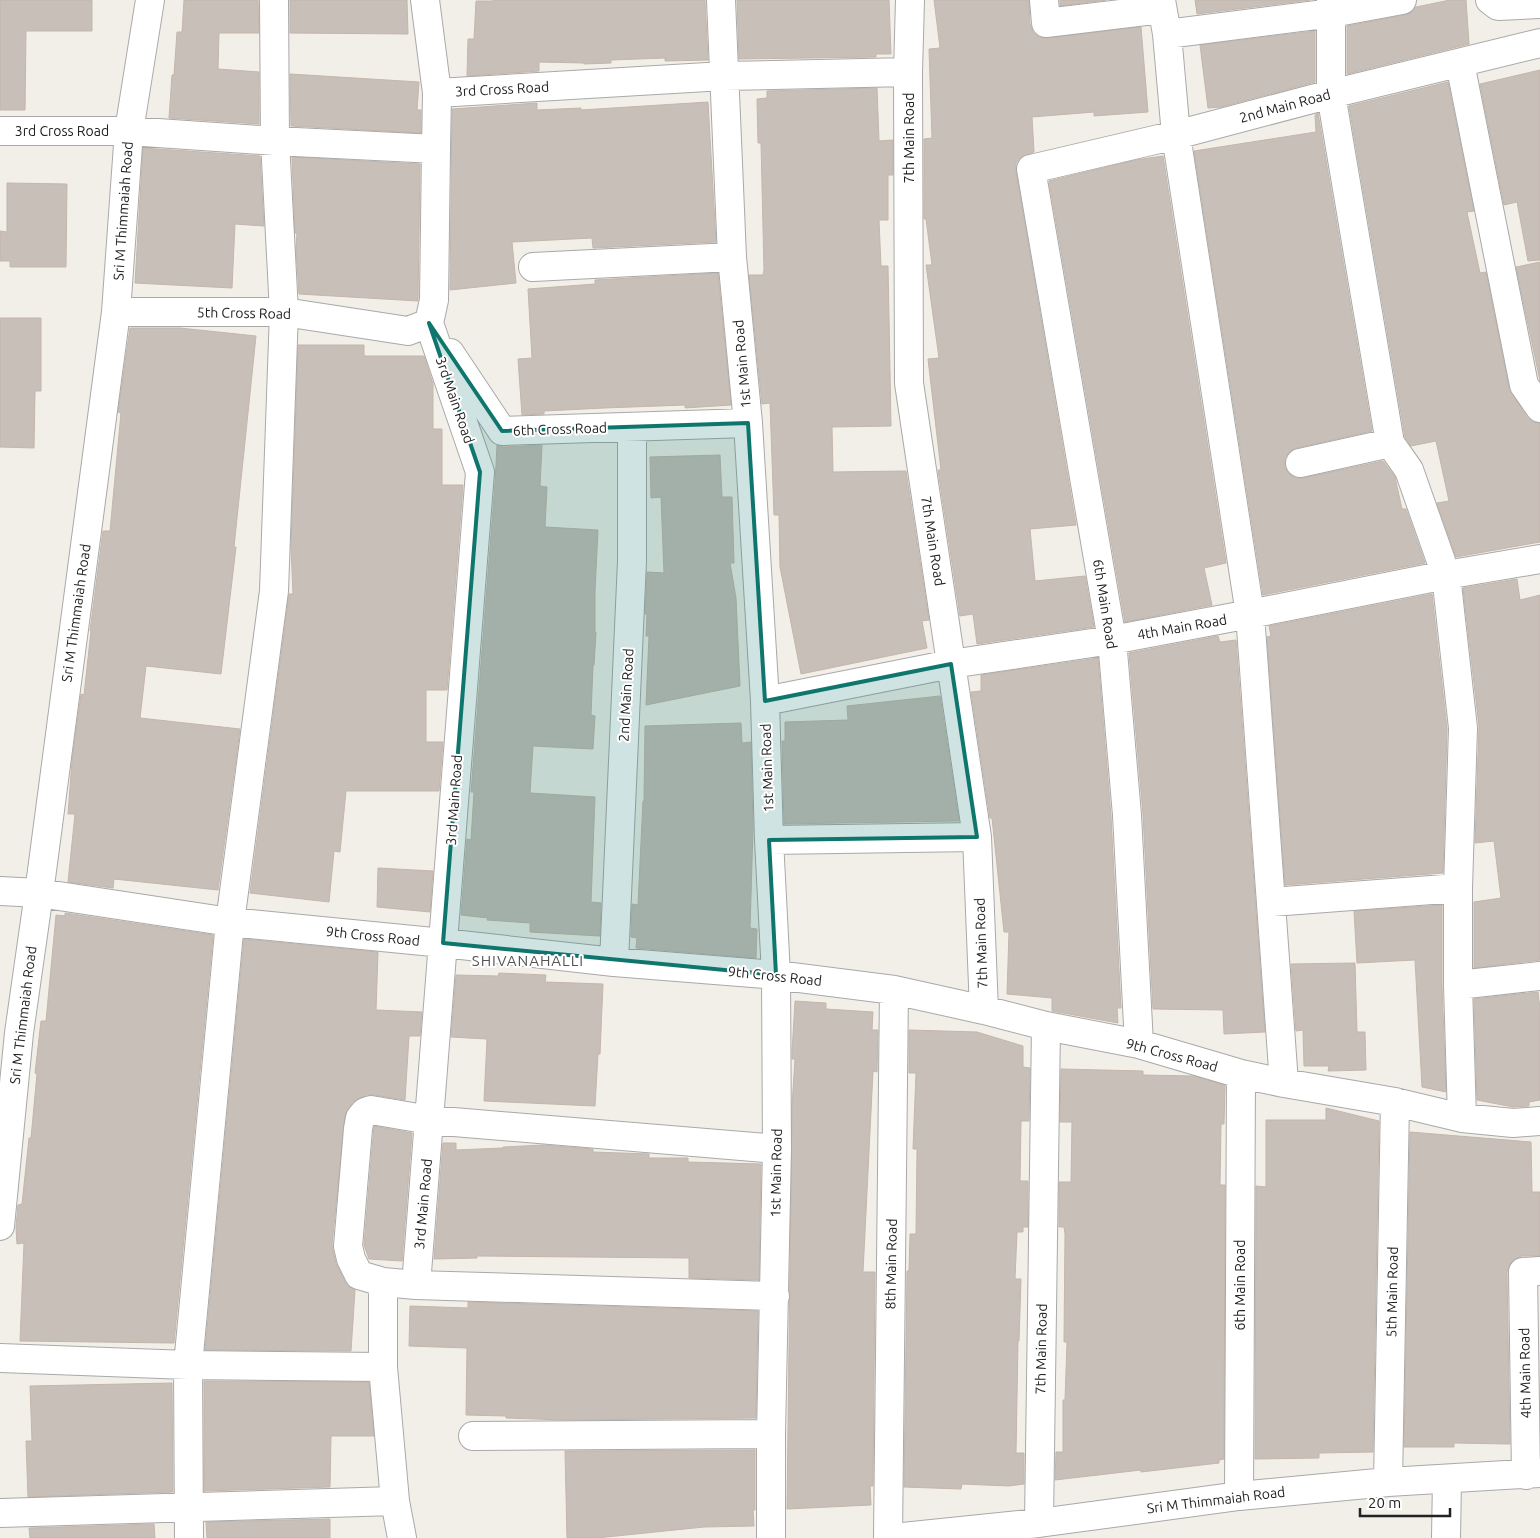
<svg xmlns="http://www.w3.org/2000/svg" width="1540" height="1538" font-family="Ubuntu,sans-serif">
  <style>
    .building { fill: #c7bfb8; stroke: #c4b6ab }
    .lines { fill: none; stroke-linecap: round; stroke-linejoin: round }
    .minor-casing { stroke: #a9a9a9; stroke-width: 30 }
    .minor { stroke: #fff; stroke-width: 28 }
    .marked { fill: #0f766e; fill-opacity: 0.2; stroke: #0f766e; stroke-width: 4; stroke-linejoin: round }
    .labels { text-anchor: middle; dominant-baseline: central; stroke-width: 4; stroke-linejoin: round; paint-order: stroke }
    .street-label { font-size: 14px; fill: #222; stroke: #fff }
    .neighbourhood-label { font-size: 15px; letter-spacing: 1px; fill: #555; stroke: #fff }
  </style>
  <rect width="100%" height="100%" fill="#f2efe9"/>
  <!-- building -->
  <path class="building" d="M0 0H92V31H26L25 110H0Z
    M184 0H258L259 33H219L218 69 259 72V124L169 118 172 75H174L177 32H182Z
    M290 0H407L408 34 290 33Z
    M493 0H705L708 60 665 61V58L611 60V63L584 64V63L539 62V71L467 76 468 39H474L476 1H493Z
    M737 0H889L891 54H876V57L739 59Z
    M934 0H1029L1030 24 1033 32 1039 37 1047 38 1141 27 1148 112 1094 116V112L1032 117 1034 152 1020 158 1016 163V171L1076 525 1030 529 1035 581 1085 576 1094 627 977 644 973 614 960 616 938 470H941L928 359 939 358 926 265H932L926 219H924V139L932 138 929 49 940 48Z
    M1060 0H1106L1060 6Z
    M1195 0H1310L1197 14Z
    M1450 0H1466L1469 44 1347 74V26L1405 15 1412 12 1416 7Z
    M1315 31V82L1221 107 1208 108 1200 45Z
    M1540 70V260L1528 261 1517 202 1504 205 1480 84Z
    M290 74 419 82 417 110H421V133L291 126Z
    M1448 82 1474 211 1467 212 1480 273 1486 272 1509 388 1527 417 1533 422 1540 423V542L1456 557 1437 503 1449 501 1436 441 1411 446 1405 437 1349 106Z
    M877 88 879 141 893 140V175H888V220H879L881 266H888L891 426 832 427 833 472 906 471 929 620 922 621 927 648 801 674 780 567 779 515H774L770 403 762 404 749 275H763L764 270 761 143H758L757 99 767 98V91Z
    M708 102 716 242 593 248 592 238 512 242 516 283 450 290 452 109 537 103V110L581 108V110Z
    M1318 113 1372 431 1296 448 1290 451 1285 458V467L1288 473 1295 478H1303L1383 461 1395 477 1402 509H1406L1425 563 1263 595 1194 151 1316 132 1315 115Z
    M143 148 260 156 264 226 235 224 232 288 135 283Z
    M1163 156 1226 563 1204 568 1212 605 1125 622 1049 181 1136 160Z
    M292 157 420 164 418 301 299 294 296 248 297 233H295Z
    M7 183 67 184 66 267H10V261H0V231L7 232Z
    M1540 262V381L1516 267Z
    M718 273 731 405 685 408V405L604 408 544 411V414L522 415 518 359 532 358 528 289 595 284V280Z
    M0 318H41V391H35L34 448 0 447Z
    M130 328H180L256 336 234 547H236L221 674 146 666 140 718 240 729 218 890 114 879 113 888 68 882 75 814H68L72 761 81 694 84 695 91 631H90L103 531H110L121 413 118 412Z
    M298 345H364V356H424L433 384V429H442V485H463L447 690H426V742H443L439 791H346L340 852 334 851 329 902 250 893 289 594H293L291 547Z
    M497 445 503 447 542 445 540 486 547 487 545 527 598 530 595 591V632H596L594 665H593L591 715 595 716 593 749 533 746 530 793 595 797 591 902 601 903 600 936 530 932V923L487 920 488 918 461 915 467 839 471 840 474 792H471L495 484Z
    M720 455 722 497H732L734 563H730L736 598 740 686 646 705 649 636H646L647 614H645L647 572 664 573 661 497 651 498 650 457Z
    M1517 579 1520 600 1540 595V960L1474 968V902L1501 898 1494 841 1475 843 1479 726 1463 588Z
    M1432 594 1447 729 1443 873 1285 885 1267 637 1271 636 1269 626Z
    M1218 636 1220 642 1236 640 1265 1032 1224 1034 1223 1010 1153 1009 1143 814 1129 653Z
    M1098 658 1111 816 1121 1008H1117L1118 1023 1052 1011V998L1007 994 1009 932H1004L992 818H990L971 692 981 691V675Z
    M940 696 959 821 784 824 782 741H785V722L848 720 847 706Z
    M741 723 742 743 751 742 753 828 750 928 757 929 756 958 636 948 637 938 631 937 632 904 638 905 643 801H644L645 726Z
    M378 868 433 871 430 912 377 907Z
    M1442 905V985L1446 1092 1422 1087 1415 960 1357 963 1354 911Z
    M65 913 213 935 174 1343 20 1341 24 1243 17 1244 16 1227 18 1205 22 1204 29 1138H31L37 1074 35 1073 41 1021H46L56 915 65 916Z
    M244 939 378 952 376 1010 422 1012 420 1036H409L405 1100 374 1095H366L353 1102 345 1115 332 1245 336 1263 345 1282 349 1287 355 1290 351 1351 205 1350Z
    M1355 963 1357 1032H1365L1366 1070 1328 1071 1329 1066H1304L1303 1030 1296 1031 1291 964Z
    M499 973 546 975 545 982 603 984 600 1054H598L595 1106 484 1101 487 1039 451 1037 456 975 498 976Z
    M1538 992 1540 1009V1100L1529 1102V1106L1513 1107 1477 1100 1474 999Z
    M795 1001 826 1003V1009L873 1012 872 1030H878L877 1072 873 1071 863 1272H875L873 1486H870L871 1505 787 1509 792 1106 795 1059H792V1052Z
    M909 1030 977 1032 1023 1046V1067L1030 1068 1029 1121H1021L1020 1181H1028V1227H1023V1232H1017L1015 1279H1021L1019 1341H1018L1016 1453H1024V1484L1009 1486 962 1484 961 1489 904 1487 907 1271H909L910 1234H916L917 1149H913L916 1073H909Z
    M1061 1069 1143 1071V1075L1193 1076 1225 1085 1224 1124H1221L1220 1185H1225L1224 1459 1219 1460V1463L1141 1472V1470L1055 1480 1056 1452H1063V1400H1065L1067 1342H1064L1065 1234 1064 1227H1059V1182H1071L1072 1122H1060Z
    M1326 1108 1379 1121 1373 1452 1319 1453V1458L1255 1459 1256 1186 1266 1187V1120H1326Z
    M374 1126 412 1133 402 1261 369 1259 364 1245Z
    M1410 1132 1531 1142 1532 1192H1540V1256H1522L1515 1259 1510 1264 1507 1272 1510 1444 1454 1443V1447H1404Z
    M443 1143H456V1150L503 1148V1147L543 1145 593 1149V1152L649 1154V1158H688V1162L761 1164 759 1280 689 1278V1258L477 1256V1258L434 1259Z
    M468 1302 758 1311 756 1418 564 1420 506 1418V1416L466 1415 467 1348 409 1346 410 1306 468 1308Z
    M204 1381 369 1382 374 1436H331L330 1487 204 1491Z
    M172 1383 173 1492 28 1497 26 1441H32L30 1386Z
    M755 1450V1510H753L754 1526 704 1527 597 1538H567L565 1451Z
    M330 1519V1538H207L206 1522Z
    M154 1524 155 1538H30L29 1528Z"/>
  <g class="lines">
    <!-- minor casing -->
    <g class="minor-casing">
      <path id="minor" d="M425 0 437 93
        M721 0 732 257 748 423 765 701 769 840 776 975 777 1149 771 1434V1538
        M910 0 908 72 909 383 977 837 984 1010
        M1044 0 1046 23 1162 9
        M1161 0 1167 34 1176 135 1250 614 1284 1083
        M1331 0V94L1390 443 1409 470 1446 575 1463 728 1458 888V985L1462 1118
        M1490 0 1498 6 1540 4
        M1167 34 1332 13 1402 0
        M1460 63 1524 385 1540 408
        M0 131H129L275 141 436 149 437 93 724 76 908 72
        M533 267 732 257
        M116 312H284L408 331 429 323
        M429 323 434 300 436 149
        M450 353 502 431 748 423
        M1300 463 1390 443
        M765 701 951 664 1112 640 1250 614 1446 575 1540 559
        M769 840 977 837
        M0 891 39 893 230 922 443 943 614 962 776 975 894 990 984 1010 1046 1026 1139 1044 1241 1074 1284 1083 1395 1102 1462 1118 1513 1123 1540 1121
        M1272 902 1458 888
        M614 962 632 561V427
        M1458 985 1540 976
        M1139 1044 1127 815 1112 640 1031 169 1176 135 1331 94 1540 43
        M0 1226 19 1033 39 893 116 312 129 131 150 0
        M383 1282 359 1275 351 1259 348 1246 358 1129 360 1118 365 1112 371 1110 430 1120 777 1149
        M416 1285 480 472 429 323
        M0 1358 188 1365 383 1367
        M473 1436 771 1434
        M1526 1475 1523 1272 1540 1271
        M1388 1482 1395 1102
        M1239 1496 1241 1074
        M0 1513 395 1501
        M1039 1523 1046 1026
        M189 1538 188 1365 230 922 274 591 284 312 275 141 274 0
        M402 1538 395 1501 383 1367V1282L416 1285 775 1296
        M888 1538 894 990
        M893 1538 1039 1523 1239 1496 1388 1482 1540 1473
        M1446 1538 1447 1479"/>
    </g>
    <!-- minor -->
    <use href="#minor" class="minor"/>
  </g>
  <!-- marked area -->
  <path class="marked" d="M429 323 502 431 748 423 765 701 951 664 977 837 769 840 776 975 443 943 480 472Z"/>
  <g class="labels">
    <!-- street labels -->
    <g class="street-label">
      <text transform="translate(502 89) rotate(-3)">3rd Cross Road</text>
      <text transform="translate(1285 106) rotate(-15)">2nd Main Road</text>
      <text x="62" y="131">3rd Cross Road</text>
      <text transform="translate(909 138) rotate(-90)">7th Main Road</text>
      <text transform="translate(123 211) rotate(-86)">Sri M Thimmaiah Road</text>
      <text transform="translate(244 313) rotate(1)">5th Cross Road</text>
      <text transform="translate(742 364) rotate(-95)">1st Main Road</text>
      <text transform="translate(455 400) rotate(71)">3rd Main Road</text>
      <text transform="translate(560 429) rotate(-2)">6th Cross Road</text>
      <text transform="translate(933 541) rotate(81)">7th Main Road</text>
      <text transform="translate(1105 604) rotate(81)">6th Main Road</text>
      <text transform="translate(76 613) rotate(-82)">Sri M Thimmaiah Road</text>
      <text transform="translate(1182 627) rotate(-10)">4th Main Road</text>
      <text transform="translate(626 695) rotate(-87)">2nd Main Road</text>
      <text transform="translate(767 768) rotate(-92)">1st Main Road</text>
      <text transform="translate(454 800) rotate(-86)">3rd Main Road</text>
      <text transform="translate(373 936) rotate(6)">9th Cross Road</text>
      <text transform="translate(981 943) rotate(-92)">7th Main Road</text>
      <text transform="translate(775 976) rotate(6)">9th Cross Road</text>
      <text transform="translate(23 1015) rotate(-83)">Sri M Thimmaiah Road</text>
      <text transform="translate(1172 1055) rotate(15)">9th Cross Road</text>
      <text transform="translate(776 1173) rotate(-89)">1st Main Road</text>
      <text transform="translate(423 1204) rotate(-85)">3rd Main Road</text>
      <text transform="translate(891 1264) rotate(-89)">8th Main Road</text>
      <text transform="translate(1240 1285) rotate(-90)">6th Main Road</text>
      <text transform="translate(1392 1292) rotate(-89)">5th Main Road</text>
      <text transform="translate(1041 1349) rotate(-89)">7th Main Road</text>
      <text transform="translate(1525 1373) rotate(-91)">4th Main Road</text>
      <text transform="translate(1216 1500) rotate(-7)">Sri M Thimmaiah Road</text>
    </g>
    <!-- neighbourhood labels -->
    <g class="neighbourhood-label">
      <text x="528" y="960">SHIVANAHALLI</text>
    </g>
  </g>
  <!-- scale -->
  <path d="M1360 1508v8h90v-8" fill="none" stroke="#222222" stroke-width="2.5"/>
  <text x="1368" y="1508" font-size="15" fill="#222222" stroke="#ffffff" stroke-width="4" paint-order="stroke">20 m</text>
</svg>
